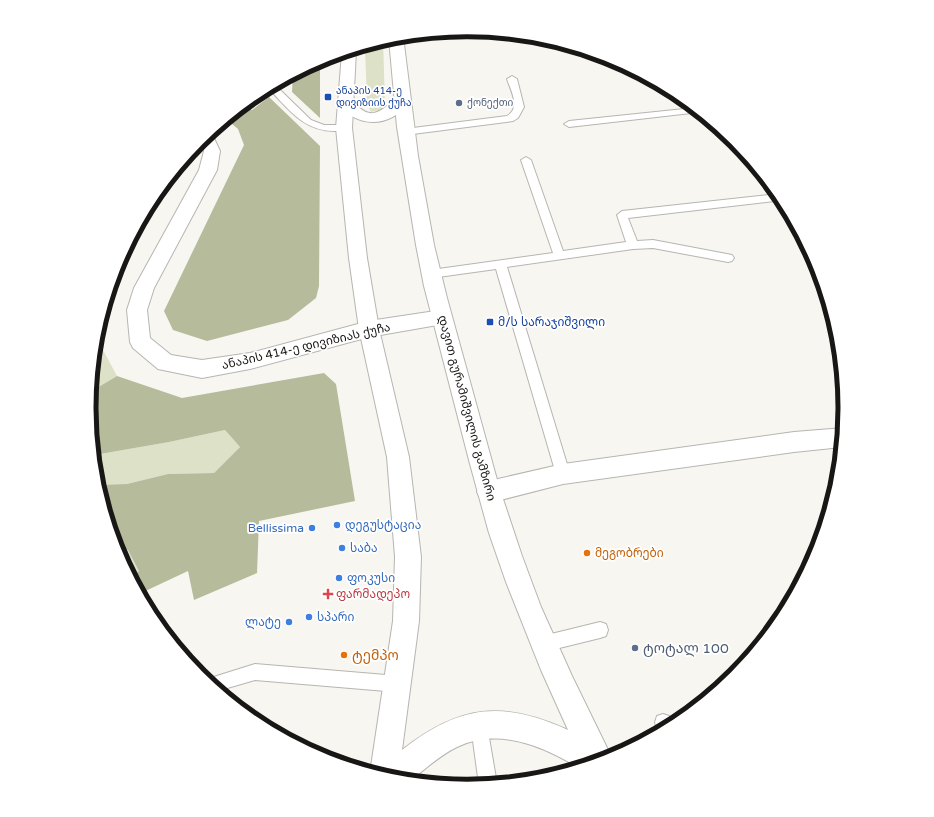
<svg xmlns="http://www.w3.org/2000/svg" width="934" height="817" font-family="'Varela Round','Noto Sans Georgian',sans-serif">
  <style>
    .green { fill: #dde1c7 }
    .forest { fill: #b6bb9b }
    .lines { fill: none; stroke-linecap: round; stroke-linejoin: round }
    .lane-casing { stroke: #b7b5b1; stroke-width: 2 }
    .street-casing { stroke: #b7b5b1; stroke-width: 2 }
    .secondary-casing { stroke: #b7b5b1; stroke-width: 2 }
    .primary-casing { stroke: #b7b5b1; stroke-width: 2 }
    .lane { fill: #fff; fill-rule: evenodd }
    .street { fill: #fff; fill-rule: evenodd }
    .secondary { fill: #fff; fill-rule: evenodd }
    .primary { fill: #fff; fill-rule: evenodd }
    .transit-dot { fill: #1a4fb4; stroke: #fff; stroke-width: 1.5 }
    .service-dot { fill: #5c6f8a; stroke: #fff; stroke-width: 1.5 }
    .shop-dot { fill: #3f7fe0; stroke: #fff; stroke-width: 1.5 }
    .food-dot { fill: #e8710a; stroke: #fff; stroke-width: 1.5 }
    .health-dot { fill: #e0444e; stroke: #fff; stroke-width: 1.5 }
    .labels { text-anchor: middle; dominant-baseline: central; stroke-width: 3.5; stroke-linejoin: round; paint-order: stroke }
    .far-transit-label { font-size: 10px; fill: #164399; stroke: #fff; text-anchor: start }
    .far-service-label { font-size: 10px; fill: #4e5e75; stroke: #fff; text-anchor: start }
    .transit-label { font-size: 12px; fill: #164399; stroke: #fff; text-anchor: start }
    .street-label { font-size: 12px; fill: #181715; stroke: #fff }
    .shop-label { font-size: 12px; fill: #366cbe; stroke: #fff; text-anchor: start }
    .food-label { font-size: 12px; fill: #c56008; stroke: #fff; text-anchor: start }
    .health-label { font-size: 12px; fill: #be3a42; stroke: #fff; text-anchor: start }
    .near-service-label { font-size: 14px; fill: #4e5e75; stroke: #fff; text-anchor: start }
    .near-food-label { font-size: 14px; fill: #c56008; stroke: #fff; text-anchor: start }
    .rim { fill: none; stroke: #181715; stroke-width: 5 }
  </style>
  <rect width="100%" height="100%" fill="#f8f6f1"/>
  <!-- green -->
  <path class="green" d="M383 40 385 104 384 109 371 112 367 104 365 46Z
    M158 191 156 197 123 253 110 289 117 263 152 198Z
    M96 337 117 376 90 392Z
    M225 430 240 447 214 473 168 474 127 484 96 485 93 451 100 454 169 442Z
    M114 544 128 550 140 571 131 579 117 553Z"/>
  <!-- forest -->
  <path class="forest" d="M320 60V118L292 92 293 74Z
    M269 97 320 146 319 286 316 298 288 320 207 341 173 330 164 311 244 145 238 129 226 119 241 106 252 110Z
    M324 373 336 384 355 501 259 521 257 573 194 600 188 571 139 594 131 579 139 571 128 550 114 544 96 485 127 484 168 474 214 473 240 447 225 430 169 442 100 454 93 451 89 408 90 392 117 376 182 398Z"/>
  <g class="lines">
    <!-- lane casing -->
    <g class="lane-casing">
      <path id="lane" d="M512 76 517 79 524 107 518 118 513 121 405 135 400 132 405 129 507 116C521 108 511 91 507 79Z
        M274 84 311 120 324 125H344L349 128C345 132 340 131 334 131 303 131 288 108 268 88Z
        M694 108 700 112 569 127 564 124 569 121Z
        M526 157 531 160 563 251 626 242 617 215 622 211 778 194 783 200 628 218 637 241 653 240 732 255 734 258 732 261 728 262 653 248 633 249 507 267 570 474 568 478 563 480 558 478 556 474 496 269 431 278 425 274 431 270 553 253 521 160Z
        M600 622 606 624 608 630 606 636 600 638 543 652 537 650 535 644 537 638 543 636Z
        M255 664 398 676 404 678 406 684 404 690 398 692 255 680 217 691 204 680Z
        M663 714 669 716 672 726 658 734 655 722 657 716Z
        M479 718 485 720 487 726 497 784 479 785 471 726 473 720Z"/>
    </g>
    <!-- street casing -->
    <g class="street-casing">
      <path id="street" d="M401 97 407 99 409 102C391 128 356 129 338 103L340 100C355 96 359 115 374 113 385 111 391 100 401 97Z
        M844 428 842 447 794 452 563 484 489 503 481 500 477 492 481 484 489 481 563 464 794 432Z"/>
    </g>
    <!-- secondary casing -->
    <g class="secondary-casing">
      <path id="secondary" d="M211 132 220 151 217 170 154 288 147 310 150 338 171 355 202 360 250 353 369 321 442 310 449 313 452 318 449 323 369 337 250 369 202 378 158 369 133 348 130 342 127 310 134 288 199 170 204 151 199 141Z"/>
    </g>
    <!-- primary casing -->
    <g class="primary-casing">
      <path id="primary" d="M403 36 418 156 434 245 447 298 499 487 522 556 541 607 572 676 612 758 579 768C543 746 499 727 457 747 440 755 425 769 410 781L393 780 370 773 393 621 395 557 387 457 359 329 349 258 336 128 342 53 355 49 356 51 352 128 367 258 379 329 409 457 421 557 419 621 402 750C459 705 503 700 568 730L541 670 506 582 489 533 470 464 424 286 416 245 397 127 389 39Z"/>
    </g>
    <!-- lane -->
    <use href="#lane" class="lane"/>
    <!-- street -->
    <use href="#street" class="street"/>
    <!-- secondary -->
    <use href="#secondary" class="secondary"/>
    <!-- primary -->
    <use href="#primary" class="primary"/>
  </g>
  <!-- markers -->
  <g class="transit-dot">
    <rect x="324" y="93" width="8" height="8" rx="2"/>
    <rect x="486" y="318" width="8" height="8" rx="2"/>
  </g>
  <g class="service-dot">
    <circle cx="459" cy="103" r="4"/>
    <circle cx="635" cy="648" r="4"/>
  </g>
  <g class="shop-dot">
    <circle cx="337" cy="525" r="4"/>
    <circle cx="312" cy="528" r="4"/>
    <circle cx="342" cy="548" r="4"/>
    <circle cx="339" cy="578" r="4"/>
    <circle cx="309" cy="617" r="4"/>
    <circle cx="289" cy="622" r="4"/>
  </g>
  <g class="food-dot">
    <circle cx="587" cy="553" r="4"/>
    <circle cx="344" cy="655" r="4"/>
  </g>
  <path class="health-dot" d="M326 588h4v4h4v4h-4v4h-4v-4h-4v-4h4z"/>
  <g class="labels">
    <!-- far-transit labels -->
    <g class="far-transit-label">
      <text x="336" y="91">ანაპის 414-ე<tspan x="336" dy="12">დივიზიის ქუჩა</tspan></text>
    </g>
    <!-- far-service labels -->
    <g class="far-service-label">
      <text x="467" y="103">ქონექთი</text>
    </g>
    <!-- transit labels -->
    <g class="transit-label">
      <text x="498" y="322">მ/ს სარაჯიშვილი</text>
    </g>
    <!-- street labels -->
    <g class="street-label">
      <text transform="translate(306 346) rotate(-13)">ანაპის 414-ე დივიზიას ქუჩა</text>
      <text transform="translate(467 408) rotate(75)">დავით გურამიშვილის გამზირი</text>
    </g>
    <!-- shop labels -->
    <g class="shop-label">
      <text x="345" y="525">დეგუსტაცია</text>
      <text x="304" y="528" text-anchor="end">Bellissima</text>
      <text x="350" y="548">საბა</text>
      <text x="347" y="578">ფოკუსი</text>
      <text x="317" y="617">სპარი</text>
      <text x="281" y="622" text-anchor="end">ლატე</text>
    </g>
    <!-- food labels -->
    <g class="food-label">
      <text x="595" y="553">მეგობრები</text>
    </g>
    <!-- health labels -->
    <g class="health-label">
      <text x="336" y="594">ფარმადეპო</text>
    </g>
    <!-- near-service labels -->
    <g class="near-service-label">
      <text x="643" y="648">ტოტალ 100</text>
    </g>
    <!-- near-food labels -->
    <g class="near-food-label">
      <text x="352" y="655">ტემპო</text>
    </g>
  </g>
  <!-- crop -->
  <path d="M0 0H934V817H0ZM96 408a371 371 0 1 1 742 0a371 371 0 1 1-742 0Z" fill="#fff" fill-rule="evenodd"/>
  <path class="rim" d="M96 408a371 371 0 1 1 742 0a371 371 0 1 1-742 0Z"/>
</svg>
